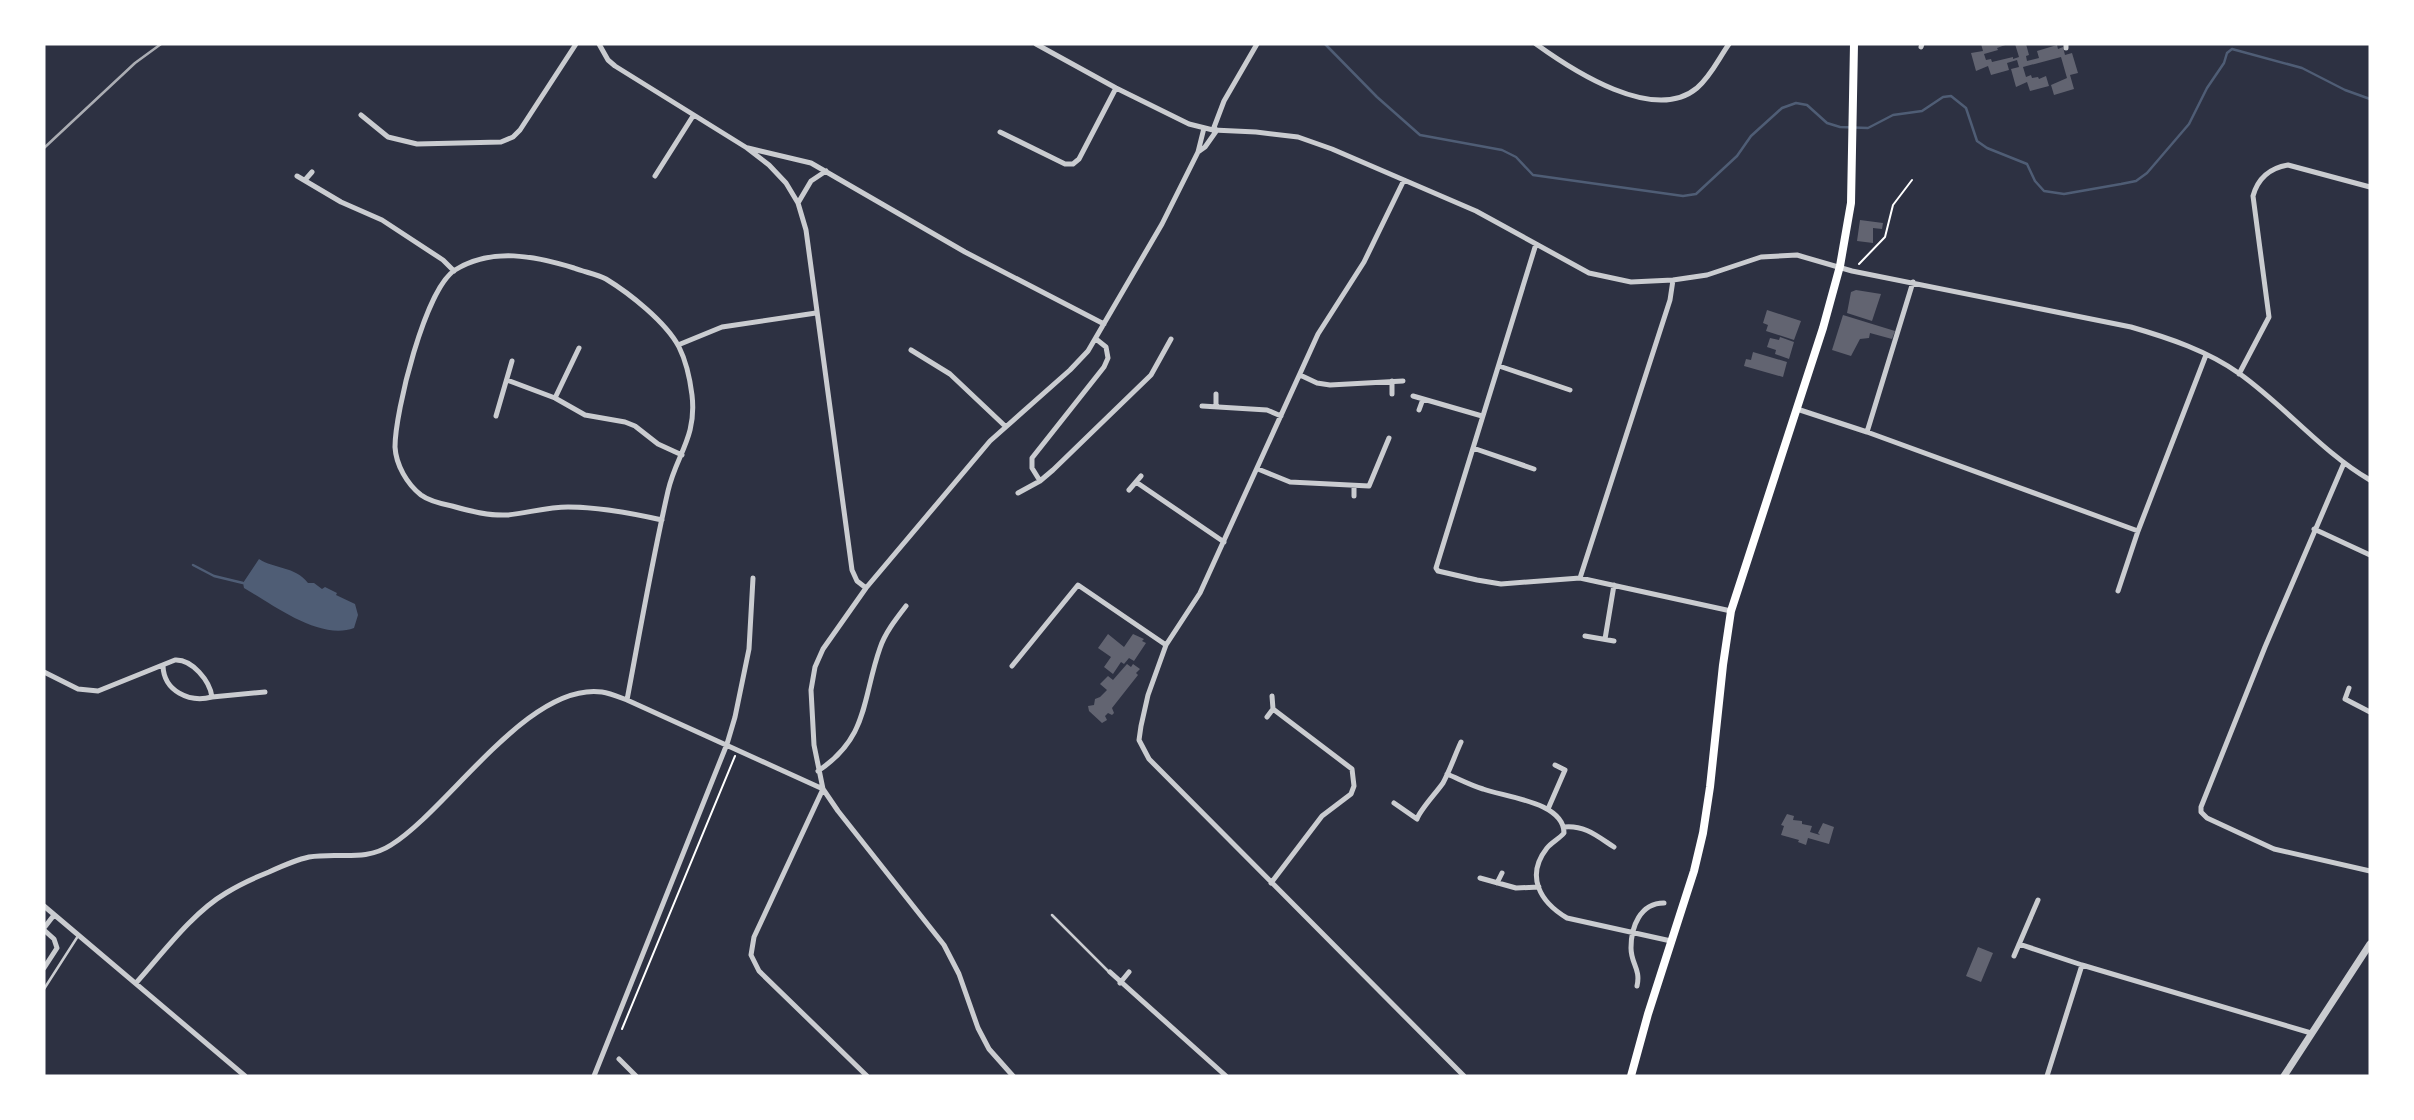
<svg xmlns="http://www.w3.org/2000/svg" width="2414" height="1120" font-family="Rubik,sans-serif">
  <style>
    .water { fill: #4f5d75 }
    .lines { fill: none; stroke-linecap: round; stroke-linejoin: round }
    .stream { stroke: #4f5d75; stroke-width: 2.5 }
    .building { fill: #626471 }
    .path { stroke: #fff; stroke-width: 2 }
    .service { stroke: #caccd0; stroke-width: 2.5 }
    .minor { stroke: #caccd0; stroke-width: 5 }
    .tertiary { stroke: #caccd0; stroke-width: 7 }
    .secondary { stroke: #fff; stroke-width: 8 }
    .rail { stroke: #abadb3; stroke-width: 2.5 }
  </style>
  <rect width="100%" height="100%" fill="#2d3142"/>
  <!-- water -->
  <path class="water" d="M259 559C274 569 295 566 308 583H314L322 589 325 587 337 593 336 595 355 604 358 615 354 628C320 641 272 604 244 588L243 583Z"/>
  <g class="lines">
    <!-- stream -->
    <path class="stream" d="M1325 44 1377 97 1420 135 1502 150 1516 157 1533 175 1683 196 1696 194 1737 156 1751 136 1782 108 1796 103 1807 105 1827 123 1840 127 1868 128 1893 115 1922 111 1943 97 1951 96 1966 108 1977 141 1987 148 2027 164 2035 181 2044 191 2064 194 2121 184 2136 181 2147 173 2189 124 2207 88 2224 63 2227 53 2232 49 2302 68 2345 90 2370 99
      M193 565 214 576 243 583"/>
  </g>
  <!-- building -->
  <path class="building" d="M1981 44H2008L1997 48 1998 50 1984 54 1986 60 1991 59 1992 62 2013 57V59L2019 57 2015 44H2026L2029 55 2026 56 2027 61 2039 58 2037 51 2057 45 2058 49 2063 47 2065 55 2072 53 2078 73 2070 75 2074 89 2054 95 2051 85 2067 78 2061 57 2023 67 2026 77 2031 75 2032 78 2038 77 2039 79 2046 76 2049 86 2030 91 2027 82 2016 87 2011 69 2019 67 2017 60 2007 63 2009 70 1991 75 1988 66 1976 71 1971 53 1983 51Z
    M1860 220 1883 223 1882 229 1873 228V243L1857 241Z
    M1856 290 1881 294 1872 321 1847 313 1851 292Z
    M1767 310 1801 321 1794 340 1766 331 1768 325 1763 323Z
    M1843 315 1895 331 1892 339 1870 333 1869 338 1860 339 1851 356 1832 350Z
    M1780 337 1794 342 1789 359 1775 354 1776 350 1767 347 1770 338 1779 340Z
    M1753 352 1787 362 1783 377 1744 366 1746 359 1751 360Z
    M1108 634 1124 647 1133 634 1144 639 1142 641 1146 643 1134 661 1129 658 1124 664 1121 662 1113 674 1104 667 1111 657 1098 648Z
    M1127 664 1131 667 1133 664 1140 669 1136 673 1138 675 1112 708 1114 713 1112 715 1108 713 1105 716 1107 720 1102 723 1089 711 1088 706 1094 705 1095 699 1100 697 1107 690 1100 684 1108 676 1113 680Z
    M1787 814 1794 816 1793 820 1802 821V824L1812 826 1810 832 1820 835 1818 833 1823 823 1834 827 1829 844 1808 838 1806 845 1798 842 1799 840 1781 835 1784 826 1781 825Z
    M1978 947 1993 953 1981 982 1966 976Z"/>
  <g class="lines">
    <!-- path -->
    <path class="path" d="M1859 264 1885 237 1893 205 1912 180
      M622 1029 735 756"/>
    <!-- service -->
    <path class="service" d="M1052 915 1109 972
      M44 989 78 936"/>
    <!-- minor -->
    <path class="minor" d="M599 44 608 60 615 66 747 148 769 165 786 183 798 203 806 230 852 570 857 581 866 588
      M1036 44 1116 88 1189 124 1213 130 1256 132 1298 137 1332 149 1476 211 1589 273 1631 282 1673 280 1707 275 1761 257 1797 255 1852 271 2131 327C2169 338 2208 351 2240 374 2286 407 2322 452 2370 480
      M1536 44C1572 70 1654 124 1697 88 1711 76 1719 58 1729 44
      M1921 47 1922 44
      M2066 48V44
      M361 115 388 137 417 144 501 142 513 137 520 130 576 44
      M1213 130 1224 101 1257 44
      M1000 132 1065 164H1073L1079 159 1116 88
      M748 148 811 163 965 252 1104 324
      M1198 152 1205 147 1217 130
      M297 176 341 202 382 220 443 260 454 271
      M655 176 693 116
      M305 180 312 172
      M1404 180 1364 262 1318 334 1200 593 1166 645 1148 695 1141 726 1139 740 1149 759 1464 1076
      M798 203 811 181 826 171
      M1536 244 1436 568 1438 571 1477 580 1501 584 1580 578 1731 611
      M678 345 722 327 816 313
      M911 350 950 374 1005 426
      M1499 366 1570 390
      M2239 374 2269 317 2253 196C2258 178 2270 168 2288 165L2370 187
      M1300 375 1317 383 1330 385 1403 381
      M507 380 555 398 585 415 625 422 635 426 658 444 682 455
      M1392 381V394
      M1413 396 1482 416
      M555 398 579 348
      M1202 406 1267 410 1281 416
      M1216 407V394
      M1797 409 1867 432 2138 531
      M1419 410 1423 399
      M496 416 512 361
      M1867 432 1913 282
      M1473 448 1534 469
      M2344 463 2265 647 2201 807V812L2207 818 2274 849 2370 871
      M1258 469 1290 482 1369 486 1389 438
      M1040 481 1032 468V458L1104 367 1108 358 1106 347 1096 339
      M1136 482 1224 542
      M1129 490 1141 476
      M1018 493 1040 481 1053 470 1151 375 1171 339
      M1354 496V486
      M2314 529 2370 555
      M1580 578 1670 300 1673 280
      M2118 591 2138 531 2206 355
      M1585 636 1614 641
      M1605 639 1614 585
      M1012 666 1078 585 1166 645
      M44 672 78 689 98 691 175 660C192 659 210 681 212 697 189 703 164 691 163 666
      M2349 688 2345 699 2370 712
      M212 697 265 692
      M627 700C640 631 652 561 668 491 676 455 697 438 692 395 690 379 686 361 679 347 666 322 629 293 606 279 597 274 584 272 574 268 535 256 492 247 455 270 425 289 395 412 395 447 396 465 407 484 421 495 429 501 442 504 452 506 469 511 489 516 507 515 527 513 548 507 568 507 600 507 631 513 662 520
      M1267 717 1273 709 1272 696
      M818 771C869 737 862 699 880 648 885 633 896 619 906 606
      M1447 774C1459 779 1470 785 1483 789 1505 797 1564 802 1564 833 1559 839 1552 842 1547 848 1525 876 1540 902 1567 918L1671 941
      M823 789 754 937 751 955 759 971 867 1076
      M1394 803 1417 819C1420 810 1436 793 1443 783 1450 770 1455 755 1461 742
      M1548 809 1565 770 1555 765
      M1564 827C1585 825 1597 836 1614 847
      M1480 878 1516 888 1539 887
      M1271 883 1322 816 1351 794 1354 786 1352 769 1273 709
      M1497 883 1502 873
      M44 906 245 1076
      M44 928 54 915
      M44 930 54 939 57 948 44 968
      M2019 944 2082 965 2311 1033
      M2014 956 2038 900
      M1110 972 1226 1076
      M136 983C162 954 192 913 226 893 239 885 254 878 269 872 282 866 295 860 309 857 338 852 365 862 391 845 449 809 528 682 602 692 610 693 619 697 627 700L823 789
      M1120 983 1129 972
      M1637 986C1641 969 1631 964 1631 948 1631 927 1640 903 1664 903
      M619 1059 636 1076
      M594 1076 727 744 735 717 749 649 753 578
      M1013 1076 989 1049 978 1028 959 974 944 945 838 811 823 789 814 745 811 690 815 667 823 649 866 588 990 441 1070 370 1088 351 1162 224 1198 152 1204 128
      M2047 1076 2082 965"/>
    <!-- tertiary -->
    <path class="tertiary" d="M2284 1076 2370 944"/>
    <!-- secondary -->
    <path class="secondary" d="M1631 1076 1648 1014 1694 871 1703 833 1710 787 1723 665 1731 611 1823 328 1840 266 1851 203 1854 44"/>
    <!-- rail -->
    <path class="rail" d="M44 148 135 63 161 44"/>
  </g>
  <!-- border -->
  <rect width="2414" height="1120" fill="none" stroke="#ffffff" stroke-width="91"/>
</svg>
